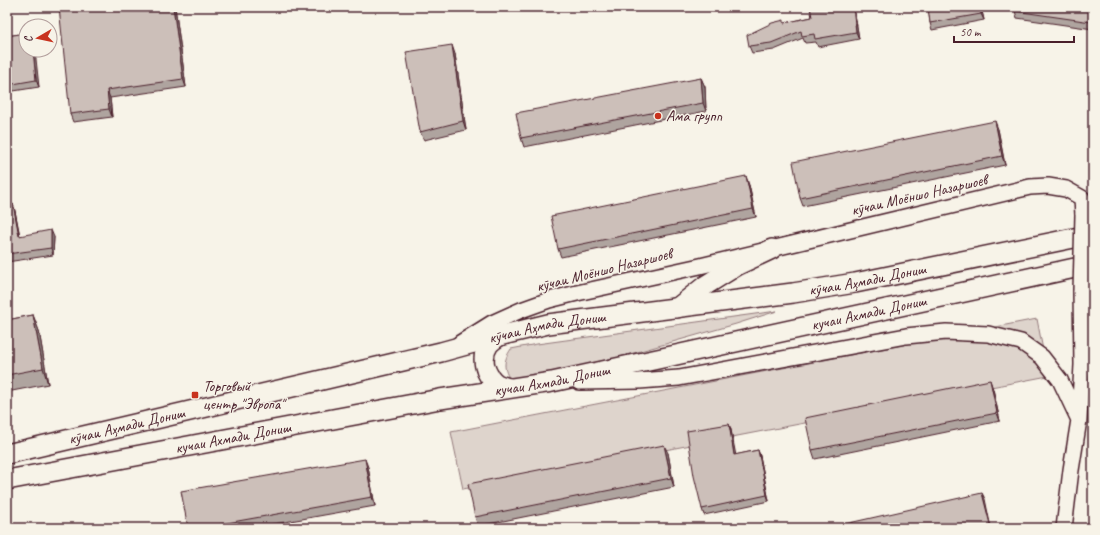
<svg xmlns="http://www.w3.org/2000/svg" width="1100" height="535" font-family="Caveat,sans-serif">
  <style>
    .green { fill: #ded4cc; stroke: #947a7c }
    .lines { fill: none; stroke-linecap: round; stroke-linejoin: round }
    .minor-casing { stroke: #4a1f2b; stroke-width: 18 }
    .tertiary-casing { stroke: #4a1f2b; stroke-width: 22 }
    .minor { stroke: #f7f3e8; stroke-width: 15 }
    .tertiary { stroke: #f7f3e8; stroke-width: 19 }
    .minor-bridge-casing { stroke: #4a1f2b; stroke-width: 18; stroke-linecap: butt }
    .minor-bridge { stroke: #f7f3e8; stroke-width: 15 }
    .wall { fill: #afa49f; stroke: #4a1f2b }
    .shaded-wall { fill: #8f8682; stroke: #4a1f2b }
    .building { fill: #ccbfb9; stroke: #4a1f2b }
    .poi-dot { fill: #c8321e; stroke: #f7f3e8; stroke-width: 1.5 }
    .labels { text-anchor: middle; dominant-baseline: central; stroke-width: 3; stroke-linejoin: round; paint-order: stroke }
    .poi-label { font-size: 16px; fill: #4a1f2b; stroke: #f7f3e8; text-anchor: start }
    .street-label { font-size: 16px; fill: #4a1f2b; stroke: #f7f3e8 }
  </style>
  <rect width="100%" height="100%" fill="#f7f3e8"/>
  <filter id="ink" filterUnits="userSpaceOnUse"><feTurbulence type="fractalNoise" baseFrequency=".025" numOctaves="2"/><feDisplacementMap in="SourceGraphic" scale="8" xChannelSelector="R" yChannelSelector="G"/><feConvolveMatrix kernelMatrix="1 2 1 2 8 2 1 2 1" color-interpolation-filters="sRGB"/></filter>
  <g filter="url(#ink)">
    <!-- green -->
    <path class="green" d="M777 311 736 324 545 378 511 381C503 369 503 361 511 349L537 344Z
      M1037 319 1048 376 463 489 451 432Z"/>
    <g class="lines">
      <!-- minor casing -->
      <g class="minor-casing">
        <path id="minor" d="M460 343 492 323 521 310 549 300 577 293 700 266 1030 187 1048 186 1066 189 1082 198 1083 215
          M579 382 639 381 679 378 906 336 946 332 988 334 1021 342 1042 357 1060 380 1079 420
          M1064 528 1071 470 1079 420 1082 365 1081 291"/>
      </g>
      <!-- tertiary casing -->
      <g class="tertiary-casing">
        <g id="tertiary">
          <path d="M677 308 706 285 738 265 772 249"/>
          <path d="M499 336C496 338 492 341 489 344 480 357 484 375 497 384 501 386 506 387 509 388"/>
          <path id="s1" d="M7 454 441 352 499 336 548 324 793 293 855 283 1093 234"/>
          <path id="s2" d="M7 480 440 399 552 382 1093 264"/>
        </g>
      </g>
      <!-- minor -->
      <use href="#minor" class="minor"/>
      <!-- tertiary -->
      <use href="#tertiary" class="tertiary"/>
      <!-- minor-bridge casing -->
      <g class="minor-bridge-casing">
        <path id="minor-bridge" d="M1081 291 1083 215"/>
      </g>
      <!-- minor-bridge -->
      <use href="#minor-bridge" class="minor-bridge"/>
    </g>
    <!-- wall -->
    <path class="wall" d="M7 7H29L7 9Z
      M175 7 186 87 110 98 112 117 73 122 70 114Z
      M810 7H859L854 8 859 39 818 47 816 42 805 43 803 38 774 50 752 53 749 46 785 23 812 17Z
      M928 7H981L984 20 932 30 930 23Z
      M1093 7V29L1017 18 1015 11Z
      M26 33 39 87 7 92V36Z
      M455 54 466 130 424 140 420 132Z
      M701 78 705 87 706 111 524 147 521 138Z
      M998 129 1005 165 803 206 800 198Z
      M749 185 756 217 561 257 558 249Z
      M7 204H13L15 211 20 236 54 237 53 255 7 262Z
      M33 315 39 331 48 384 7 392V320Z
      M993 389 1000 421 815 459 812 450Z
      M729 424 731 430 735 455 758 450 760 456 769 501 704 515 702 509Z
      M668 453 674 487 478 526 475 517Z
      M368 467 375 506 251 528H188Z"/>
    <!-- shaded-wall -->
    <path class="shaded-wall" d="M173 7H175L186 87 183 79Z
      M853 7H854V8L859 39 856 32Z
      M980 7H981L984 20 981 14Z
      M1093 13V29L1091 22Z
      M452 45 455 54 466 130 463 121Z
      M33 50H35L39 87 36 80Z
      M701 78 705 87 706 111 703 103Z
      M107 90 110 98 112 117 109 109Z
      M995 121 998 129 1005 165 1002 156Z
      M746 176 749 185 756 217 753 209Z
      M13 204 15 211 21 243 19 236Z
      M51 230 54 237 53 255 51 248Z
      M33 315 39 331 48 384 43 368Z
      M990 380 993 389 1000 421 997 413Z
      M729 424 731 430 737 461 734 455Z
      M664 445 668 453 674 487 671 478Z
      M758 450 760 456 769 501 767 495Z
      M365 459 368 467 375 506 372 497Z
      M982 493 985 499 991 528Z"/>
    <!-- building -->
    <path class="building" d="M59 7H173L183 79 107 90 109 109 70 114Z
      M810 7H853L856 32 815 39 814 34 802 36 801 31 771 43 749 46 747 35 772 23 784 20V23L812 17Z
      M928 7H980L981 14 930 23Z
      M1015 7H1093V13L1091 22 1015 11Z
      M26 33V50H33L36 80 7 85V36Z
      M452 45 463 121 420 132 406 52Z
      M701 78 703 103 521 138 516 113Z
      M995 121 1002 156 800 198 793 162Z
      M746 176 753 209 558 249 551 216Z
      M7 204H13L19 236 51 230V248L7 254Z
      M33 315 43 368 7 375V320Z
      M990 380 997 413 812 450 805 418Z
      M729 424 734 455 758 450 767 495 702 509 694 476 687 431Z
      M664 445 671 478 475 517 468 484Z
      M365 459 372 497 199 528H188L181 491Z
      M982 493 991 528H827Z
      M45 524V528H27Z"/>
  </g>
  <!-- markers -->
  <g class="poi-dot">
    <circle cx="658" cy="116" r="4"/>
    <rect x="191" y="391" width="8" height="8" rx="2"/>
  </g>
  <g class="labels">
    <!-- poi labels -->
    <g class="poi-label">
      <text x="666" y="116">Ама групп</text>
      <text x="203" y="386">Торговый<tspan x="203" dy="18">центр "Эвропа"</tspan></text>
    </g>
    <!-- street labels -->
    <g class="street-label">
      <text transform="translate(919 195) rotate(-13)">кӯчаи Моёншо Назаршоев</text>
      <text transform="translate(604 270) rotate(-14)">кӯчаи Моёншо Назаршоев</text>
      <text stroke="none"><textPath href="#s1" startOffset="879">кӯчаи Аҳмади Дониш</textPath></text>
      <text stroke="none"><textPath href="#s2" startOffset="878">кучаи Ахмади Дониш</textPath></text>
      <text stroke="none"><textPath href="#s1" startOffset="555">кӯчаи Аҳмади Дониш</textPath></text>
      <text stroke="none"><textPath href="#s2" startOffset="554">кучаи Ахмади Дониш</textPath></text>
      <text stroke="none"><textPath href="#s1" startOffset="123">кӯчаи Аҳмади Дониш</textPath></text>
      <text stroke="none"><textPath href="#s2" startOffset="230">кучаи Ахмади Дониш</textPath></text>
    </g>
  </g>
  <!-- margin -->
  <rect width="1100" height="535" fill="none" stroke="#f7f3e8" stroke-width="24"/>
  <rect x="12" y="12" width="1076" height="511" fill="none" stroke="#4a1f2b" stroke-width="1.5" filter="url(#ink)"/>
  <!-- north arrow -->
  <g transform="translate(38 38) rotate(261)"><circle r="19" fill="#f7f3e8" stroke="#b29e9c"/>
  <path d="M0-3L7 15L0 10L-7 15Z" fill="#c8321e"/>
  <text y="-6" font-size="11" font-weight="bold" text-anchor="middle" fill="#4a1f2b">С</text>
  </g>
  <!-- scale -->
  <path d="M954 36v6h120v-6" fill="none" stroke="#4a1f2b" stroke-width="2"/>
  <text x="960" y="36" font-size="12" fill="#4a1f2b" stroke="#f7f3e8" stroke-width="3" paint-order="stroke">50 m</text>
</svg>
